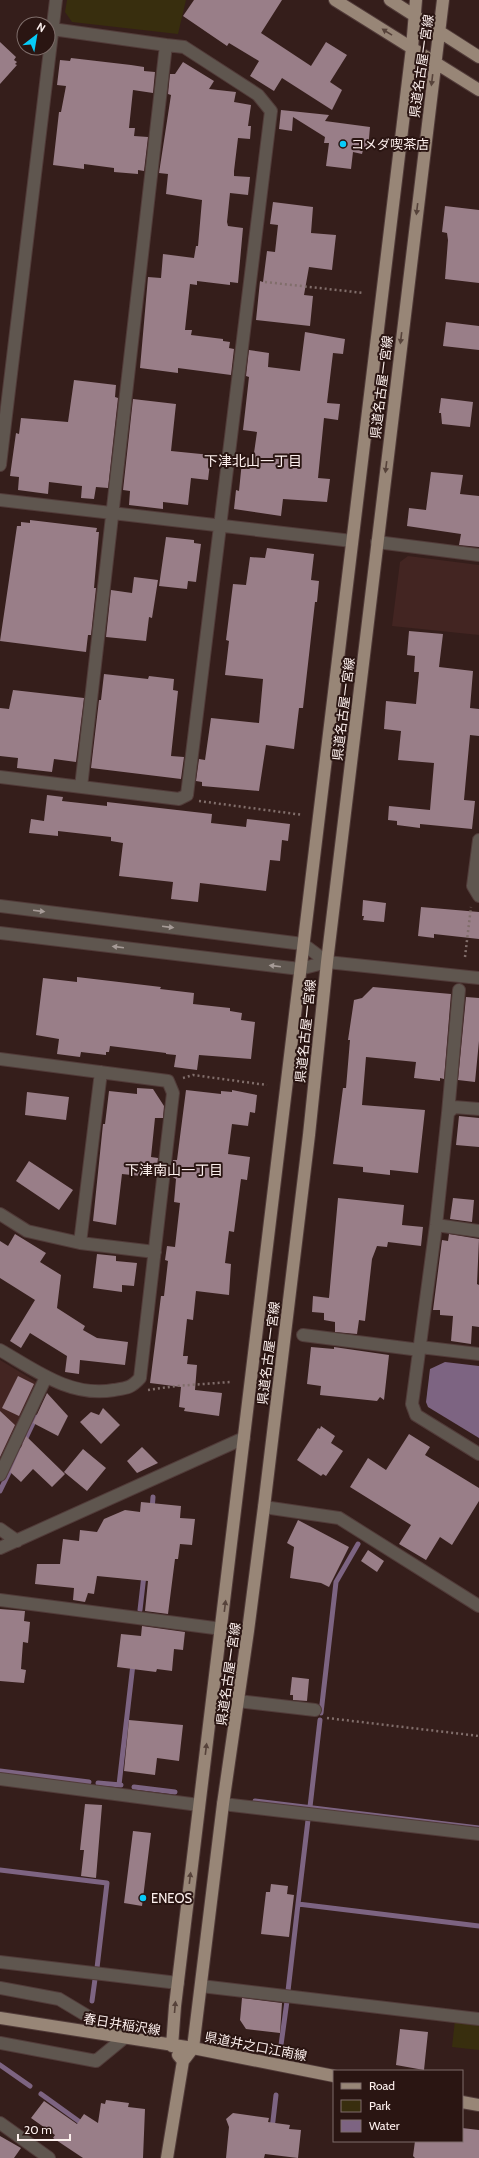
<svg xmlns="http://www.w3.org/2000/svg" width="479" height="2158" font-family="Cabin,'Noto Sans JP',sans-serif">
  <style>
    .built { fill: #432522 }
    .green { fill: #382e0e }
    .water { fill: #7d6482 }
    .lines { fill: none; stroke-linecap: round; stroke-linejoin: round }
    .stream { stroke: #7d6482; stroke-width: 5 }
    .building { fill: #997e88 }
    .minor-casing { stroke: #513b39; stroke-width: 14 }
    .major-casing { stroke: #513b39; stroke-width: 14 }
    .path { stroke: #816e6b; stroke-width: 2.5; stroke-dasharray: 2 3; stroke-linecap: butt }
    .minor { stroke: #5f564f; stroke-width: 12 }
    .major { stroke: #988677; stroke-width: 12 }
    .oneway { fill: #56423a }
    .oneway2 { fill: #a69b97 }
    .poi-dot { fill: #07cbf9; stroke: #2a1512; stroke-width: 1.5 }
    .labels { text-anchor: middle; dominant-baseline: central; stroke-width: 4; stroke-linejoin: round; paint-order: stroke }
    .street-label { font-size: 13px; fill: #fdf0ee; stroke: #2a1512 }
    .poi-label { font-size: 13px; fill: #fdf0ee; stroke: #2a1512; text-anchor: start }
    .neighbourhood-label { font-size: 14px; fill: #fdf0ee; stroke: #2a1512 }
  </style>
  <rect width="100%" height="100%" fill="#351e1b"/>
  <!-- built -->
  <path class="built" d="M408 556 479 565V635L392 626 400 562Z
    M0 1360 38 1383 0 1462Z"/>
  <!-- green -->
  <path class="green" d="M67 0H186L178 34 72 22 65 12Z
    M455 2020 479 2022V2050L452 2047Z"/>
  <!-- water -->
  <path class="water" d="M445 1362 479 1366V1438L428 1407 426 1402 430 1369Z"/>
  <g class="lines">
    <!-- stream -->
    <path class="stream" d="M24 1442 36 1417
      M0 1491 20 1450
      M152 1510 153 1497
      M140 1610 144 1575
      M321 1713 336 1582 358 1544
      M0 1771 89 1782
      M98 1783 121 1785
      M119 1785 133 1664
      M134 1787 175 1792
      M255 1801 479 1828
      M310 1807 320 1720
      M0 1870 107 1883 97 1968
      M298 1904 308 1820
      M288 1991 298 1904 479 1926
      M92 2001 95 1979
      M281 2045 287 2001
      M0 2065 30 2086
      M41 2094 84 2125
      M272 2129 276 2095"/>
  </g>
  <!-- building -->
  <path class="building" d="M194 0H282L261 33 311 66 326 42 347 55 330 82 342 90 332 110 282 78 274 91 250 76 259 61 229 43 227 46 183 16Z
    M0 42 16 57 14 60 17 62 15 64 17 65 0 84Z
    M71 58 131 65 144 67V71L155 72 153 93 133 90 129 128H135L134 136 148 137 144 171 138 170V174L114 172V168L84 164V169L53 165 59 112H61L66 86 57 85 60 60 70 61Z
    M183 62 214 81 209 89 236 92 234 102 251 105 248 126H251L250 139 238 138 234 171V176L250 177 248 195 230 193 227 222 228 226 243 228 238 283 230 282V285L197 281V285L190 284 185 330H192L191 335 223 339V341L230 342 229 348 234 349 231 375 178 368V373L140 368 148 277 161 278 163 254 194 258 196 246H198L202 200 166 194 168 174 159 173 171 95 168 94 170 74H175Z
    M281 110 329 115 325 121 370 127 368 150H363L362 154 353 152 351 169 326 166 329 143H324L325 137 293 117 292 131 279 129Z
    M273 202 313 207 311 233 336 235 332 270 309 267 304 295 313 296 310 326 256 320 260 281 263 282 267 251 275 252 278 225 270 224Z
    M445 206 479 210V283L445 279 448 240 447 233 442 232Z
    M446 322 479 326V350L443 346Z
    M305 332 345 339 343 354 333 353 327 403 340 404 338 420 324 418 318 478 330 479 327 502 283 499 281 516 234 509 236 490 239 491 242 461 253 460 257 432 243 430 249 377 246 376 249 350 269 353 268 367 300 371Z
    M74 380 116 385 115 397 118 398 108 488 96 487 94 499 81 498 82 486 49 482 48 494 18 490 19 477 10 476 16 433 19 434 21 418 68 422Z
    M441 398 473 402 470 427 442 424 441 413H439Z
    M133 399 176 404 171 451 211 455 208 480 191 478 188 505 163 502V509L129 505 130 491 123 490Z
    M431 472 463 475 460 494 479 496V547L459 545 461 534 407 526 409 508 426 510Z
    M30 520 97 528 96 532H99L94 588H96L91 635H88L86 652 0 641 17 526H21V522L30 523Z
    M166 537 194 540V543L201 544 196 582 188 581 187 589 159 586Z
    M267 548 314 554 311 580 319 581 317 602H315L303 708H299L294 749 266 745 259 791 202 786V782L196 781 199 759 205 760 211 718 259 723 263 679 225 675 229 641 226 640 233 584 246 585 250 557 265 558Z
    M134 577 158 580 152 618 149 617 146 641 106 637 111 590 132 593Z
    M409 631 443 634 439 667 473 671 470 708 479 709V736L470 735 464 800 475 801 472 829 420 824V828L397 825V821L388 820 389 806 430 810 434 763 398 760 401 731 384 729 386 701 416 704 419 672H414L415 656 407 655Z
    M104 674 148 679 149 676 174 679 173 690 178 691 171 756 184 757 181 779 91 768 99 700H101Z
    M13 690 84 698 76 762 54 759 52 772 17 768 18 758 0 756V708L9 709Z
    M47 795 63 797 62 801 107 806V802L212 814 211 823 246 827 247 819 290 824 288 841 282 840 280 861 270 860 266 891 200 883 198 902 171 899 173 882 119 876 123 843 111 841V837L58 831V836L29 833 31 819 44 821Z
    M363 900 386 903 384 922 363 920 364 916H362Z
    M421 907 479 912V939L434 934V938L418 936Z
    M77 977 161 987 160 989 194 993 193 1004 230 1008V1011L242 1013 241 1020 255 1022 251 1059 199 1055 197 1070 174 1067 176 1055 166 1054V1053L110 1046 109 1052H106V1055L81 1052 80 1057 57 1054 59 1039 36 1035 43 978 77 982Z
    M373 987 451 994 444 1079 440 1078V1081L414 1078 416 1062 366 1057 362 1105 425 1110 418 1173 390 1170V1175L363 1172V1167L333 1164 343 1088H346L350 1040H348L354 1000 362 998Z
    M466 997 479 998V1041L475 1082 458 1080Z
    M137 1088 153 1089 164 1106 163 1118H155L151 1157 158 1158 156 1175 141 1173V1176L122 1174 116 1225 93 1221 103 1124H105L109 1091 137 1094Z
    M186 1090 221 1094V1091L232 1092V1090L257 1095 255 1113 250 1112 248 1126 232 1124 228 1154 250 1157 247 1180 241 1179 234 1232 229 1231 225 1263 231 1264 229 1295 196 1291 193 1320 187 1319 183 1356H188L187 1364 197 1365 195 1390 222 1393 219 1416 184 1411 185 1408 179 1407 181 1387 150 1383 161 1296H164L168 1261 165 1260 167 1246 175 1247 180 1203 174 1202 176 1179 171 1176 173 1160H177Z
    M27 1092 69 1097 66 1120 25 1115Z
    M459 1116 479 1118V1147L456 1145Z
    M29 1161 73 1190 59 1210 16 1181Z
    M338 1198 404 1205 402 1225 423 1227 421 1246 388 1242 387 1247 377 1246 372 1259 365 1321 359 1320 357 1334 335 1332V1322L324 1320V1313L312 1312 313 1296 329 1298Z
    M453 1198 474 1200 472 1222 450 1219Z
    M15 1234 46 1253 40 1262 61 1275 57 1308 85 1326 83 1330 97 1338 128 1342 125 1365 80 1360 79 1374 65 1372 67 1356 30 1333 21 1348 10 1341 35 1300 0 1278V1241L8 1246Z
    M449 1234 479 1239 477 1284 479 1285V1327L472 1326 471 1344 451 1341 453 1316 440 1315V1310H433L442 1240 448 1241Z
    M97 1254 116 1256V1261L137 1263 134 1286 122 1285V1292L93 1288Z
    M311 1347 334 1349V1347L389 1355 384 1400 380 1397 377 1401 320 1395 321 1386 307 1384Z
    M18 1376 34 1384 19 1416 2 1408Z
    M47 1393 68 1416 58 1436 33 1423Z
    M103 1408 120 1425 101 1444 80 1422 91 1412 99 1415Z
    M0 1411 15 1425 0 1457Z
    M321 1426 335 1436 331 1443 343 1451 326 1476 323 1474 321 1476 297 1460 318 1428 320 1429Z
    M409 1434 430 1447 425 1455 479 1488V1501L452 1545 440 1537 426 1560 399 1544 411 1525 350 1487 368 1458 386 1470Z
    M26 1436 65 1474 52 1487 33 1469 21 1482 10 1472Z
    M142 1447 158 1463 137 1473 127 1461Z
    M83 1449 106 1468 87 1491 64 1472Z
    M141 1502 181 1506 180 1518 195 1519 192 1545 180 1544 178 1559H175L168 1614 145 1611 148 1581 97 1576 94 1594 88 1593 85 1602 73 1600 74 1588 35 1584 37 1564H60L63 1539 79 1541 80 1530 97 1532 104 1519 125 1510 140 1512Z
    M298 1520 349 1547 329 1587 321 1583 290 1578 294 1547 287 1543Z
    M368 1550 384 1561 377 1572 361 1561Z
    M0 1609 25 1611 24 1621 30 1622 28 1643 23 1642 21 1669 26 1670 24 1683 0 1681Z
    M142 1626 185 1632 183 1650 174 1649 172 1671 157 1669 156 1672 117 1667 121 1634 141 1636Z
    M292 1677 309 1679 307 1701 293 1700V1695H290Z
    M129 1720 183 1725 179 1761 157 1758 155 1775 124 1771Z
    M85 1804 102 1805 96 1878 81 1876 84 1850H80Z
    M133 1831 151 1833 142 1906 124 1903Z
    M271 1884 288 1886 287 1894 294 1895 289 1937 261 1934 266 1892H270Z
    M242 1998 282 2003 280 2033 246 2029 240 2020Z
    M400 2029 428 2032 424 2070 396 2065Z
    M106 2100 129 2103 128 2107 145 2109 143 2158H83L53 2138 55 2135 31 2118 44 2101 77 2124 84 2114 98 2123 101 2103 105 2104Z
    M233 2113 269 2118 268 2122 290 2125 289 2129 301 2130 298 2158 265 2154 264 2158H226L229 2127 226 2119Z
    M462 2128 479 2130V2158H415L413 2156 415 2141H462Z
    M0 2136 21 2148 14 2158H0Z"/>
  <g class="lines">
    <!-- minor casing -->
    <g class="minor-casing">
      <path id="minor" d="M52 29 166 45 81 787
        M0 465 56 0
        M0 500 352 541
        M377 542 479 555
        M0 777 179 799 187 795 271 111 258 95 184 47 166 45
        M479 840 473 886 479 896
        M0 906 303 944 327 962
        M0 933 300 969 327 962 479 978
        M0 1059 168 1081 173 1093 140 1378C131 1388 127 1388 114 1390 71 1398 35 1370 0 1350
        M479 1109 454 1107 448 1113 436 1225 412 1404 416 1415 479 1454
        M448 1113 459 990
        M0 1214 27 1231 80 1243 155 1252
        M436 1225 479 1231
        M80 1243 101 1072
        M303 1335 420 1350
        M420 1347 479 1354
        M0 1475 46 1377
        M264 1507 339 1518 479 1606
        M0 1529 17 1541
        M0 1548 244 1438
        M0 1600 222 1629
        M238 1701 315 1710
        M0 1779 199 1805
        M223 1804 479 1834
        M0 1962 178 1983
        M201 1986 479 2019
        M0 1988 59 1999 124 2038 96 2061 0 2043
        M0 2123 49 2158"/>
    </g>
    <!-- major casing -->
    <g class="major-casing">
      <path id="major" d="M335 0 479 90
        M390 0 479 57
        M0 2018 193 2048 334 2076
        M172 2046 175 2006 412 48 416 0
        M183 2061 193 2048 223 1804 248 1631 264 1507 309 1135 327 962 443 0
        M462 2102 479 2105
        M167 2158 183 2061 178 2055"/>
    </g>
    <!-- path -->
    <path class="path" d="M265 282 364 293
      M199 801 303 815
      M465 957 471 907
      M183 1078 193 1075 267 1085
      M148 1390 176 1386 230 1382
      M327 1718 479 1736"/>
    <!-- minor -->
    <use href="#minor" class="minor"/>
    <!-- major -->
    <use href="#major" class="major"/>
  </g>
  <!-- one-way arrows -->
  <defs><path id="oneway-solid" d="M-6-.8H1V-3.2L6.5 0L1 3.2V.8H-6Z"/></defs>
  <g class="oneway">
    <use href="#oneway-solid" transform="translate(387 32) rotate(-148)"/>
    <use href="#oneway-solid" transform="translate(432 80) rotate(97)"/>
    <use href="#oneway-solid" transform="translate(417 209) rotate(97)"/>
    <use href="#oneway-solid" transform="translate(401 338) rotate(97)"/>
    <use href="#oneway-solid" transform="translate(386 467) rotate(97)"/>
    <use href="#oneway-solid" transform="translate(225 1606) rotate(-83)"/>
    <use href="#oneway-solid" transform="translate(206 1749) rotate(-83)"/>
    <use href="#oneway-solid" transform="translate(190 1878) rotate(-83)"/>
    <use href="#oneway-solid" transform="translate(175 2007) rotate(-85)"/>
  </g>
  <g class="oneway2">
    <use href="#oneway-solid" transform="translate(39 911) rotate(7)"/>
    <use href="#oneway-solid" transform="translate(168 927) rotate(7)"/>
    <use href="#oneway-solid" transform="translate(118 947) rotate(-173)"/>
    <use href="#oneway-solid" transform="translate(275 966) rotate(-173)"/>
  </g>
  <!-- markers -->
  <g class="poi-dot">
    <circle cx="343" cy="144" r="4"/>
    <circle cx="143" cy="1898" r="4"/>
  </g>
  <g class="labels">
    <!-- street labels -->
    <g class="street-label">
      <text transform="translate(421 66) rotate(-82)">県道名古屋一宮線</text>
      <text transform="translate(381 387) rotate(-83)">県道名古屋一宮線</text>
      <text transform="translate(343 709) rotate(-83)">県道名古屋一宮線</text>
      <text transform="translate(305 1031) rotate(-84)">県道名古屋一宮線</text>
      <text transform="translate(268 1353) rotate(-83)">県道名古屋一宮線</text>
      <text transform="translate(228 1674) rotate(-82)">県道名古屋一宮線</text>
      <text transform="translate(122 2024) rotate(9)">春日井稲沢線</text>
      <text transform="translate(256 2046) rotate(11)">県道井之口江南線</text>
    </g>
    <!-- poi labels -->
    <g class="poi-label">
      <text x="351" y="144">コメダ喫茶店</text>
      <text x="151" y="1898">ENEOS</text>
    </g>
    <!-- neighbourhood labels -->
    <g class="neighbourhood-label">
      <text x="253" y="461">下津北山一丁目</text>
      <text x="174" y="1170">下津南山一丁目</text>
    </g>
  </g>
  <!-- legend -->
  <rect x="333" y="2070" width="130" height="72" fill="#2a1512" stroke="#7e6d6a"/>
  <rect x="341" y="2083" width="20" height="6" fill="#988677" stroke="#7e6d6a"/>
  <text x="369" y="2090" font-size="12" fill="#fdf0ee">Road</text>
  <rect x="341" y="2100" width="20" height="12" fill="#382e0e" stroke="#7e6d6a"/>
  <text x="369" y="2110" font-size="12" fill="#fdf0ee">Park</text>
  <rect x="341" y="2120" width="20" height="12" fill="#7d6482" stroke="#7e6d6a"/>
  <text x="369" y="2130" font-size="12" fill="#fdf0ee">Water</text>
  <!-- north arrow -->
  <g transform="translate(36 36) rotate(31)"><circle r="19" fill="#2a1512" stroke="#7e6d6a"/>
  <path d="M0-3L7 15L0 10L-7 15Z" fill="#07cbf9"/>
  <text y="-6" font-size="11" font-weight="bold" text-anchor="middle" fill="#fdf0ee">N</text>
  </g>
  <!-- scale -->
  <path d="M18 2134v6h52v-6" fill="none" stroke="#fdf0ee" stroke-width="2"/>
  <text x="24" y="2134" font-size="12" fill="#fdf0ee" stroke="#2a1512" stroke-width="3" paint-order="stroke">20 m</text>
</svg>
